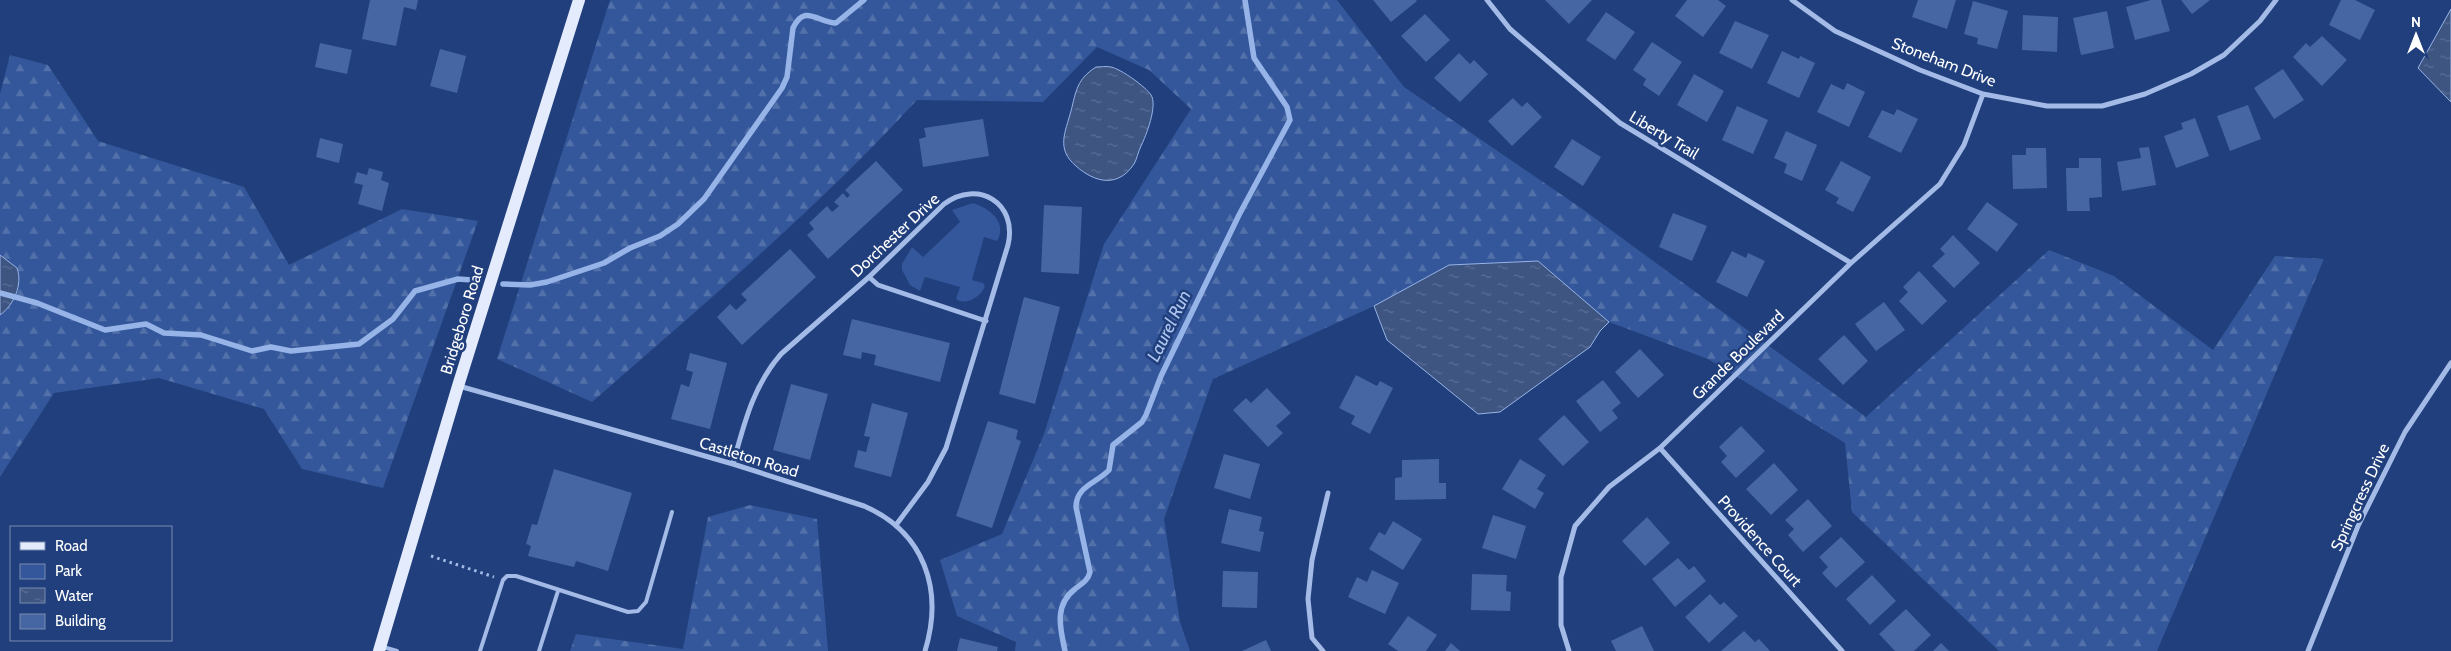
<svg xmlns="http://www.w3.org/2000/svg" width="2451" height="651" font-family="Cabin,sans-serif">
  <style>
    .green { fill: #33579a }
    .forest { fill: url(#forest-firs) }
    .water { fill: url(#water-ripples); stroke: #97b4e8 }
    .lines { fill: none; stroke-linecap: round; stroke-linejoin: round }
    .stream { stroke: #97b4e8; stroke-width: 5.5 }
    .building { fill: #4566a3 }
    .path { stroke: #a3bbe6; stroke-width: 3; stroke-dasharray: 2.5 4; stroke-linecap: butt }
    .service { stroke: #a3bbe6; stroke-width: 4 }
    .minor { stroke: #a3bbe6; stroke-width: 5 }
    .primary { stroke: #e4ebfd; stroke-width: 12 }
    .labels { text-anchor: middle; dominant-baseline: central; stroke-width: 5; stroke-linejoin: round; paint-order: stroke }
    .street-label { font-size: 16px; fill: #fff; stroke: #203f7c }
    .water-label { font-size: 18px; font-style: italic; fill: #aec5ee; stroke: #203f7c }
  </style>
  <defs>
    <pattern id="forest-firs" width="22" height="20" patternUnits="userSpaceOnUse" patternTransform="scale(1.25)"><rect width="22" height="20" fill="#33579a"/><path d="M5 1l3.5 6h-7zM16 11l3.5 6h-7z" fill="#5270a9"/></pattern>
    <pattern id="water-ripples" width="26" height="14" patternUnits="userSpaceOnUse" patternTransform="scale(1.25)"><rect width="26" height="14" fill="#3e5582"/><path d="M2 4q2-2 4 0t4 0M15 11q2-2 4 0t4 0" fill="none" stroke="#5b6e95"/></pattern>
  </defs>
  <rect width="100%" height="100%" fill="#203f7c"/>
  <!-- green -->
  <path class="green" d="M973 203C989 208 1008 222 997 241L984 237 972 280 983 283 985 286C981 297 966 306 956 299L960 287 925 277 920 291 910 285 902 270V264L912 247 923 257 960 222 952 210Z"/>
  <!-- forest -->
  <path class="forest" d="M610 0H1337L1404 87 1581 208 1866 417 2049 250 2114 276 2213 350 2275 256 2324 259 2157 651H1999L1852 512 1845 443 1708 359 1609 322 1538 261 1449 265 1374 306 1213 379 1164 519 1180 622 1190 651H1015L1016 642 957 616 940 560 1002 534 1044 434 1104 244 1191 109 1149 70 1097 47 1043 102 917 100C817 209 703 305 592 402L497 359Z
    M10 55 48 65 98 141 244 187 289 265 402 209 478 221 383 488 302 469 264 409 159 378 54 393 0 477V94Z
    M750 505 817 519 828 651H570L576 634 683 649 708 517Z"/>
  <!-- water -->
  <path class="water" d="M2451 9V102L2418 68Z
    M1096 67C1101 67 1106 66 1111 67 1121 69 1146 87 1151 95 1158 105 1146 136 1141 146 1138 152 1137 159 1134 164 1118 188 1095 183 1076 166 1056 149 1065 133 1071 111 1076 91 1077 79 1096 67Z
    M0 255 17 268C23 284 14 305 0 315Z
    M1538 261 1609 322 1600 331 1590 347 1500 412 1478 414 1387 340 1374 306 1449 265Z"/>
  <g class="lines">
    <!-- stream -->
    <path class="stream" d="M503 284 530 285 547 282 604 263 630 248 660 236 678 224 704 199 782 88 787 77 793 28C805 3 818 23 836 23L864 0
      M0 293 37 303 105 330 146 324 164 333 201 335 252 351 271 347 291 351 359 344 393 319 415 291 458 279 472 280
      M1065 651C1060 628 1054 605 1075 589 1081 584 1088 581 1090 572L1076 507C1076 486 1097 483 1109 470L1113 445 1142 422 1146 415 1161 376 1239 215 1290 120 1287 107 1254 58 1245 0"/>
  </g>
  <!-- building -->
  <path class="building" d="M370 0H418L416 10 404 7 396 46 362 39Z
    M1373 0H1416L1417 1 1391 22Z
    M1545 0H1592L1569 24Z
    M1687 0H1718L1726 6 1703 37 1675 16Z
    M1918 0H1956L1947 29 1912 17Z
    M2151 0H2161L2170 31 2135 40 2126 7Z
    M2181 0H2210L2192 14Z
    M2341 0H2355L2375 10 2360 40 2329 25Z
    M1973 1 2008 11 1997 49 1977 44 1978 38 1964 34Z
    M2107 11 2114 48 2081 55 2073 18Z
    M1606 12 1635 32 1615 60 1586 40Z
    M1425 14 1450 40 1426 62 1401 36Z
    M2023 15 2058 17 2057 52 2022 50Z
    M1735 21 1769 35 1752 69 1719 53Z
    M2322 36 2347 60 2322 86 2293 57 2306 43 2310 47Z
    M1652 42 1682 62 1659 96 1643 85 1646 79 1633 70Z
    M320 43 352 50 347 74 315 67Z
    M440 49 466 56 457 93 430 86Z
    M1782 51 1799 59 1800 56 1815 63 1799 98 1767 83Z
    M1459 53 1470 64 1474 60 1488 74 1460 102 1434 78Z
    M2283 69 2304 100 2274 119 2254 88Z
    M1694 74 1724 91 1707 122 1677 105Z
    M1847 83 1865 92 1849 127 1817 112 1831 84 1844 90Z
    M1513 98 1522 107 1527 102 1542 117 1512 146 1488 121Z
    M2248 105 2261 139 2230 151 2217 116Z
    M1737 106 1768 120 1753 154 1722 140Z
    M1897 109 1918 119 1901 153 1868 137 1882 110 1894 115Z
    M2195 118 2209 156 2176 168 2164 136 2183 129 2181 123Z
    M983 119 989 156 923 167 919 139 926 137 924 128Z
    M1786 131 1817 145 1802 181 1784 173 1787 164 1774 158Z
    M320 138 343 144 339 163 316 157Z
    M1572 139 1601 157 1583 186 1554 167Z
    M2149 147 2156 185 2122 191 2117 162 2141 158 2139 148Z
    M2026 148H2046L2047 188 2013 189 2012 155H2026Z
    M2079 158H2101L2102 197 2089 198 2090 211H2067L2066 168H2079Z
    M876 161 903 190 828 259 807 235 814 229 809 223 827 206 832 212 839 206 834 202 843 193 847 198 850 195 845 190Z
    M1841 161 1871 177 1853 212 1836 203 1839 198 1825 190Z
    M369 168 383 172 381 180 389 183 382 211 358 204 363 185 354 183 357 172 367 175Z
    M1987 202 2018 224 1997 252 1967 229Z
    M1044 205 1082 207 1079 274 1041 272Z
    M1673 213 1707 226 1692 261 1659 247Z
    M1953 235 1980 263 1954 288 1932 266 1945 254 1940 249Z
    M790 249 816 277 742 345 717 317 730 304 736 310 747 300 741 294Z
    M1732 251 1746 258 1748 253 1765 261 1747 297 1716 282Z
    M1919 271 1947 301 1922 325 1899 301 1908 292 1903 287Z
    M1024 297 1060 307 1035 404 999 394Z
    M1884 302 1905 330 1876 351 1855 324Z
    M852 319 950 343 940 382 874 365 876 355 862 352 861 359 843 355Z
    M1844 335 1868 361 1843 385 1818 359Z
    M1640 349 1664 375 1638 398 1615 372Z
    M690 353 727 363 710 429 671 419 681 384 689 387 693 372 686 370Z
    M1356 375 1377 386 1380 381 1393 388 1370 434 1351 424 1355 416 1339 408Z
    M1603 380 1621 403 1612 410 1618 418 1600 432 1576 401Z
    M791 384 828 394 810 460 773 450Z
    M1267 388 1291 413 1276 426 1283 433 1268 447 1233 410 1246 398 1251 403Z
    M872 403 908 413 891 477 854 467 858 450 866 452 870 437 864 436Z
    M1564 415 1589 442 1563 466 1538 439Z
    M988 421 1018 430 1016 439 1021 441 992 528 956 516Z
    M1741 426 1765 451 1736 478 1721 462 1727 456 1719 447Z
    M1224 454 1260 464 1250 499 1214 488Z
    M1439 459V483H1446V499L1395 500V478L1402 477V460Z
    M1520 459 1546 475 1537 489 1544 493 1535 509 1502 489Z
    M1774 463 1798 490 1771 515 1746 489Z
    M554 469 632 493 608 571 576 561 574 567 528 556 531 546 526 544 532 524 537 525Z
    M1808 499 1832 526 1803 552 1788 535 1794 529 1785 520Z
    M1229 509 1262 517 1259 531 1264 532 1260 552 1221 543Z
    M1493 515 1526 526 1516 559 1482 548Z
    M1647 517 1670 543 1645 566 1622 541Z
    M1393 521 1422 539 1403 570 1369 549 1379 532 1385 535Z
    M1841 537 1865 562 1836 588 1822 573 1828 567 1819 557Z
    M1678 558 1689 570 1694 566 1706 581 1675 607 1652 579Z
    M1372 570 1399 583 1385 614 1348 597 1357 577 1367 582Z
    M1223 571 1258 572 1257 608 1222 607Z
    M1472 574 1507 575 1506 591 1511 592 1510 611 1471 610Z
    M1872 575 1896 601 1870 625 1846 599Z
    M1710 594 1720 605 1724 602 1738 616 1709 643 1685 617Z
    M1906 609 1931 635 1914 651H1895L1879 634Z
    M1408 616 1437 635 1426 651H1398L1388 644Z
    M1642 626 1654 651H1616L1611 641Z
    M1744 631 1755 642 1759 639 1770 651H1721Z
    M960 638 998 647 997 651H957Z
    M1266 640 1271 651H1242Z
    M1451 643 1460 651H1445Z
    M1941 643 1949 651H1933Z"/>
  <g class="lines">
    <!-- path -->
    <path class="path" d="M431 556 494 577"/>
    <!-- service -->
    <path class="service" d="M383 647 397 651
      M480 651 503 580 507 576H516L628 612 638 611 646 602 672 512
      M539 651 558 591"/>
    <!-- minor -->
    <path class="minor" d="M1487 0 1510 29 1620 123 1851 263
      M1792 0 1835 31 1920 70 1983 94 2047 106H2102L2145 94 2191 74 2224 55 2260 21 2276 0
      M869 277 878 285 986 321
      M459 386 733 464 864 506C924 532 944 589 925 651
      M1660 448 1842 651
      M733 464C744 424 753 386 781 354L869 277 944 204C978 179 1018 203 1008 245L946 448 928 482 896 525
      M1323 651 1312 638 1308 599 1312 560 1328 493
      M1569 651 1561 625V577L1575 526 1609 487 1660 448 1851 263 1940 184 1964 145 1983 94
      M2308 651 2358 526 2405 432 2451 363"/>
    <!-- primary -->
    <path class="primary" d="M379 651 458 386 579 0"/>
  </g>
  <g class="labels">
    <!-- street labels -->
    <g class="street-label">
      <text transform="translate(1944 62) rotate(21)">Stoneham Drive</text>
      <text transform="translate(1664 135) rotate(31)">Liberty Trail</text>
      <text transform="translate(895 235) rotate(-43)">Dorchester Drive</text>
      <text transform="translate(462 320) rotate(-73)">Bridgeboro Road</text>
      <text transform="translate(1738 355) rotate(-44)">Grande Boulevard</text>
      <text transform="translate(749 457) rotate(17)">Castleton Road</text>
      <text transform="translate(2360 497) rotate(-65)">Springcress Drive</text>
      <text transform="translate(1760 541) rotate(48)">Providence Court</text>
    </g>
    <!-- water labels -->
    <g class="water-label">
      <text transform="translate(1169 326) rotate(-64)">Laurel Run</text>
    </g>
  </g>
  <!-- legend -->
  <rect x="10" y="526" width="162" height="115" fill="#203f7c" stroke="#798cb0"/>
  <rect x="20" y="542" width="25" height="8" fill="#e4ebfd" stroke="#798cb0"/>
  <text x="55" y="551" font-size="15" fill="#ffffff">Road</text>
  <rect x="20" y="564" width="25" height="15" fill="#33579a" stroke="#798cb0"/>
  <text x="55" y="576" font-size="15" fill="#ffffff">Park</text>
  <rect x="20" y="588" width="25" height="15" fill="url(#water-ripples)" stroke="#798cb0"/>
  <text x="55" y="601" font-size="15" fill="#ffffff">Water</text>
  <rect x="20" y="614" width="25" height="15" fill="#4566a3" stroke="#798cb0"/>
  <text x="55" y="626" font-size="15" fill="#ffffff">Building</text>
  <!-- north arrow -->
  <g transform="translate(2416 35)" stroke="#203f7c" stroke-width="4" paint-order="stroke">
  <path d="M0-4L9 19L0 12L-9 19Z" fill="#ffffff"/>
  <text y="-8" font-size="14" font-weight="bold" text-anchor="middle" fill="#ffffff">N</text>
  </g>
</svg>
